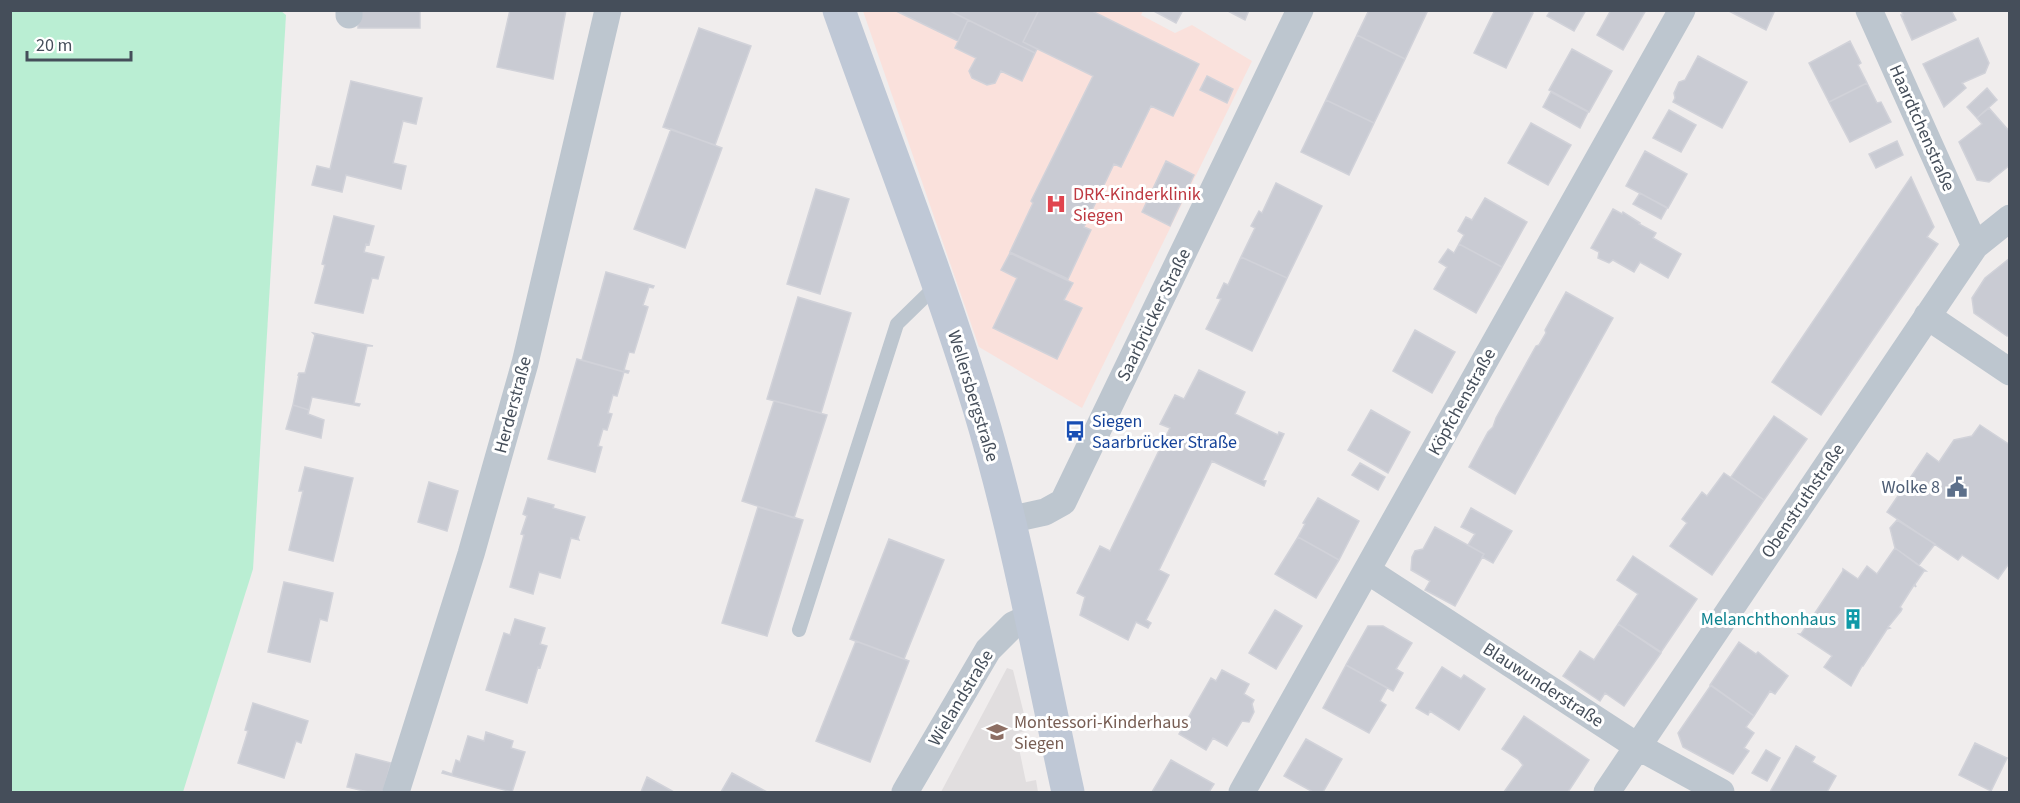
<svg xmlns="http://www.w3.org/2000/svg" width="2020" height="803" font-family="'Source Sans 3',sans-serif">
  <style>
    .education { fill: #e1dedf }
    .medical { fill: #fae1dc }
    .green { fill: #baeed3 }
    .building { fill: #c9cbd3; stroke: #d1d2d9; stroke-width: 1.5 }
    .lines { fill: none; stroke-linecap: round; stroke-linejoin: round }
    .lane { stroke: #bdc6cf; stroke-width: 14 }
    .street { stroke: #bdc6cf; stroke-width: 27 }
    .secondary { stroke: #bfc8d6; stroke-width: 33 }
    .labels { text-anchor: middle; dominant-baseline: central; stroke-width: 6; stroke-linejoin: round; paint-order: stroke }
    .street-label { font-size: 18px; fill: #454e5a; stroke: #fff }
    .health-label { font-size: 18px; fill: #be3a42; stroke: #fff; text-anchor: start }
    .transit-label { font-size: 18px; fill: #164399; stroke: #fff; text-anchor: start }
    .service-label { font-size: 18px; fill: #4e5e75; stroke: #fff; text-anchor: end }
    .culture-label { font-size: 18px; fill: #0d838f; stroke: #fff; text-anchor: end }
    .education-label { font-size: 18px; fill: #785e54; stroke: #fff; text-anchor: start }
  </style>
  <rect width="100%" height="100%" fill="#f0eded"/>
  <!-- education -->
  <path class="education" d="M1007 668 1013 670 1028 730 1016 734 1026 782 1036 780 1038 792H941Z"/>
  <!-- medical -->
  <path class="medical" d="M863 11H1143L1141 15 1175 33 1192 25 1252 61 1082 408 979 347Z"/>
  <!-- green -->
  <path class="green" d="M281 11 286 15 253 569 183 792H11V11Z"/>
  <!-- building -->
  <path class="building" d="M358 10H420V28H358Z
    M510 10H566L553 79 497 67Z
    M894 10H948L968 20 958 41Z
    M948 10H1039L1023 42 1037 49 1035 53Z
    M1039 10H1090L1199 64 1173 116 1151 106 1121 167 1114 164 1084 227 1091 230 1068 279 1010 252 1033 203 1031 201 1093 76 1023 42Z
    M1152 10H1183L1176 23Z
    M1226 10H1249L1245 20Z
    M1369 10H1428L1405 59 1357 35Z
    M1495 10H1527L1533 13 1506 68 1474 53Z
    M1551 10H1586L1574 31 1547 16Z
    M1611 10H1646L1623 50 1597 35Z
    M1727 10H1775L1766 30Z
    M1901 10H1951L1956 20 1912 40 1901 15H1903Z
    M968 20 1035 53 1022 81 1001 71 995 83 987 85 972 78 969 71 976 58 955 48Z
    M699 28 751 46 715 145 663 127Z
    M1357 35 1405 59 1374 123 1326 100Z
    M1978 38 1989 63 1985 73 1962 83 1966 88 1944 107 1923 64Z
    M1850 41 1861 63 1858 65 1867 83 1829 102 1809 63Z
    M1572 49 1612 71 1589 112 1549 90Z
    M1698 56 1747 82 1722 128 1673 102 1675 98 1674 93 1679 82 1685 80Z
    M1207 76 1233 89 1227 103 1200 90Z
    M351 81 422 98 416 124 403 121 393 163 406 166 401 189 346 175 342 192 312 185 317 166 330 169Z
    M1867 83 1877 103 1881 102 1891 122 1850 142 1829 102Z
    M1987 88 1997 100 1977 118 1967 107Z
    M1551 92 1588 112 1580 128 1543 107Z
    M1326 100 1374 123 1349 175 1301 152Z
    M1989 108 2010 132V165L1989 182 1977 180 1959 142 1982 124 1977 118Z
    M1669 110 1696 125 1681 152 1653 138Z
    M1531 123 1571 145 1548 185 1508 163Z
    M671 129 722 148 685 248 634 229Z
    M1897 141 1903 155 1876 168 1869 154Z
    M1645 151 1687 174 1668 208 1626 186Z
    M1166 161 1194 175 1170 226 1142 212Z
    M1911 177 1934 227 1927 237 1938 244 1821 415 1772 382Z
    M1276 183 1322 206 1287 278 1241 257 1255 228 1251 226 1259 211 1262 213Z
    M816 189 849 199 820 294 787 284Z
    M1640 193 1667 208 1661 219 1633 204Z
    M1485 198 1527 222 1502 267 1459 244 1464 235 1458 231 1466 217 1472 220Z
    M1613 209 1622 214 1623 212 1640 223 1639 224 1656 233 1653 238 1681 254 1668 278 1640 262 1634 272 1613 260 1609 263 1598 258 1599 252 1591 248Z
    M334 216 374 226 369 245 366 244 364 252 384 257 378 279 372 278 363 313 315 303 325 265 322 264Z
    M1459 244 1502 267 1476 313 1434 289 1447 267 1439 262 1448 249 1454 253Z
    M1010 253 1073 283 1064 300 1082 308 1057 359 993 328 1017 278 1001 270Z
    M1241 257 1287 278 1252 351 1206 329 1221 299 1217 298 1224 283 1228 285Z
    M2010 258V333L2007 336 1974 313 1972 298 1985 278Z
    M606 272 654 286 653 288 649 287 643 305 648 307 634 353 629 352 624 370 629 371 628 373 582 360Z
    M1566 292 1613 318 1515 494 1469 467 1488 432 1493 427 1496 418 1536 346 1539 345 1546 333 1545 330Z
    M798 297 851 313 821 413 767 399Z
    M1415 330 1455 352 1432 393 1393 371Z
    M313 333 373 346H367L354 403 360 404 359 406 312 397 309 410 293 405 299 375H298L299 373H305L315 335Z
    M577 359 624 372 617 396 613 395 608 413 612 414 607 430 603 429 598 446 602 447 595 472 548 459Z
    M1199 370 1245 392 1235 414 1278 435 1279 432 1284 434 1263 480 1266 481 1264 486 1212 461 1159 570 1169 575 1146 620 1151 623 1148 628 1136 622 1128 640 1080 615 1085 597 1077 593 1100 546 1110 551 1170 428 1160 424 1175 395 1184 399Z
    M774 401 827 415 794 518 742 501Z
    M293 405 309 410 308 414 324 420 321 438 286 429Z
    M1371 410 1410 432 1388 473 1348 450Z
    M1774 416 1807 439 1764 500 1731 477Z
    M1980 425 2010 445V562L1998 579 1962 555 1958 560 1887 512 1927 453 1939 462 1954 440 1972 436Z
    M1360 463 1385 477 1378 490 1352 475Z
    M305 467 353 478 333 561 289 550 303 491H299Z
    M1724 473 1764 500 1712 575 1670 546 1687 523 1682 519 1702 492 1707 496Z
    M429 482 458 491 447 531 418 522Z
    M528 498 554 505 553 508 585 517 578 538 579 540 571 538 560 578 539 572 533 594 510 587 524 535 521 534 527 516 523 514Z
    M1318 498 1359 521 1339 560 1298 537 1305 524 1303 523Z
    M758 507 803 520 767 636 722 623Z
    M1471 508 1512 531 1493 563 1482 557 1484 554 1468 545 1475 534 1461 527Z
    M1897 520 1935 544 1919 565 1895 548 1890 528Z
    M1435 527 1484 554 1455 606 1425 590 1430 581 1411 570 1412 557 1415 551 1423 549Z
    M1298 537 1339 560 1316 598 1275 574Z
    M889 539 944 560 904 659 850 639Z
    M1895 548 1926 571H1924L1915 584 1916 587 1914 585 1900 607 1902 609 1901 611 1888 627 1890 628 1887 629 1863 666H1862L1851 686 1824 667 1832 656 1799 634H1801L1843 571V569L1858 579 1867 566 1877 574Z
    M1633 556 1697 599 1661 652 1618 624 1638 594 1617 580Z
    M284 582 333 593 327 621 320 619 310 662 268 652Z
    M1275 610 1302 626 1276 669 1249 653Z
    M515 619 545 628 540 644 547 646 540 668 538 667 527 703 486 690 504 633 510 635Z
    M1618 624 1661 653 1624 706 1605 693 1600 701 1563 676 1580 651 1594 660Z
    M1368 626H1383L1412 643 1396 669 1403 673 1393 691 1346 665Z
    M856 641 909 661 870 762 816 741Z
    M1739 642 1756 654 1758 652 1788 676 1775 694 1770 691 1754 716 1710 685Z
    M1346 665 1387 688 1380 701 1386 705 1369 733 1323 708Z
    M1442 667 1461 679 1464 675 1485 689 1459 730 1430 711 1428 715 1416 708Z
    M1222 670 1249 684 1244 694 1254 700 1252 704 1254 712 1249 722 1242 721 1227 746 1213 738 1206 750 1179 734 1211 678 1216 681Z
    M1711 685 1754 716 1746 727 1754 733 1744 748 1749 751 1733 774 1683 747 1678 733Z
    M253 703 308 721 301 743 296 741 284 778 238 763 248 731 245 730Z
    M1524 716 1589 760 1568 792H1504L1523 765 1518 759 1502 749Z
    M486 732 513 741 511 748 525 752 512 792 442 773 443 771 452 774 456 760 460 762 468 736 484 741Z
    M1306 739 1342 759 1323 792H1313L1284 776Z
    M1975 743 2007 758 1991 791 1959 775Z
    M1796 746 1815 757 1812 762 1836 776 1827 792H1770Z
    M1766 750 1780 758 1767 781 1752 773Z
    M356 754 391 763 383 792H368L347 787Z
    M1171 760 1214 784 1209 792H1152Z
    M732 773 767 792H721Z
    M647 777 674 792H641Z"/>
  <g class="lines">
    <!-- lane -->
    <path class="lane" d="M799 630 897 324 937 285"/>
    <!-- street -->
    <path class="street" d="M349 10V15
      M1869 10 1975 246
      M1927 316 2010 372
      M1009 520 1045 512 1063 502 1300 10
      M1368 571 1637 746 1721 792
      M396 792 471 554 525 363 608 10
      M905 792 988 650 1013 625 1030 617
      M1242 792 1682 10
      M1607 792 1975 246 2010 218"/>
    <!-- secondary -->
    <path class="secondary" d="M839 10C886 143 938 274 979 408 1017 534 1040 664 1068 792"/>
  </g>
  <!-- icons -->
  <defs>
    <g id="hospital-bare" transform="scale(1.62)"><path d="M-5-5h3v3.5h4V-5h3V5h-3V1.5h-4V5h-3Z" fill="#e0444e" stroke="#fff" stroke-width="2.5" paint-order="stroke"/></g>
    <g id="bus-bare" transform="scale(1.62)"><path d="M-5-6H5V4H4V6H2V4H-2V6H-4V4H-5ZM-3.5-4V0h7V-4ZM-3.5 1.2v1.5H-2V1.2ZM2 1.2v1.5H3.5V1.2Z" fill="#1a4fb4" stroke="#fff" stroke-width="2.5" paint-order="stroke"/></g>
    <g id="civic-bare" transform="scale(1.62)"><path d="M-.6-6.5H3V-4.5H.6V-3L4-1V1h2V6H-6V1h2V-1L-.6-3ZM-1.2 2.5V6h2.4V2.5Z" fill="#5c6f8a" stroke="#fff" stroke-width="2.5" paint-order="stroke"/></g>
    <g id="building-bare" transform="scale(1.62)"><path d="M-4-6H4V6H1V3H-1V6H-4ZM-2.5-4.3h1.7v1.8h-1.7ZM.8-4.3h1.7v1.8H.8ZM-2.5-1h1.7V.8h-1.7ZM.8-1h1.7V.8H.8Z" fill="#0f9aa8" stroke="#fff" stroke-width="2.5" paint-order="stroke"/></g>
    <g id="school-bare" transform="scale(1.62)"><path d="M0-5L7-2L0 1L-7-2ZM-4 1L0 2.5L4 1V4Q0 6-4 4Z" fill="#8d6e63" stroke="#fff" stroke-width="2.5" paint-order="stroke"/></g>
  </defs>
  <g fill-rule="evenodd">
    <use href="#hospital-bare" x="1056" y="204"/>
    <use href="#bus-bare" x="1075" y="431"/>
    <use href="#civic-bare" x="1957" y="487"/>
    <use href="#building-bare" x="1853" y="619"/>
    <use href="#school-bare" x="997" y="732"/>
  </g>
  <g class="labels">
    <!-- street labels -->
    <g class="street-label">
      <text transform="translate(1922 128) rotate(66)">Haardtchenstraße</text>
      <text transform="translate(1154 315) rotate(-64)">Saarbrücker Straße</text>
      <text transform="translate(973 396) rotate(73)">Wellersbergstraße</text>
      <text transform="translate(1462 402) rotate(-61)">Köpfchenstraße</text>
      <text transform="translate(513 405) rotate(-75)">Herderstraße</text>
      <text transform="translate(1803 501) rotate(-56)">Obenstruthstraße</text>
      <text transform="translate(1543 685) rotate(33)">Blauwunderstraße</text>
      <text transform="translate(961 698) rotate(-59)">Wielandstraße</text>
    </g>
    <!-- health labels -->
    <g class="health-label">
      <text x="1073" y="194">DRK-Kinderklinik<tspan x="1073" dy="21">Siegen</tspan></text>
    </g>
    <!-- transit labels -->
    <g class="transit-label">
      <text x="1092" y="421">Siegen<tspan x="1092" dy="21">Saarbrücker Straße</tspan></text>
    </g>
    <!-- service labels -->
    <g class="service-label">
      <text x="1940" y="487">Wolke 8</text>
    </g>
    <!-- culture labels -->
    <g class="culture-label">
      <text x="1836" y="619">Melanchthonhaus</text>
    </g>
    <!-- education labels -->
    <g class="education-label">
      <text x="1014" y="722">Montessori-Kinderhaus<tspan x="1014" dy="21">Siegen</tspan></text>
    </g>
  </g>
  <!-- border -->
  <rect width="2020" height="803" fill="none" stroke="#454e5a" stroke-width="24"/>
  <!-- scale -->
  <path d="M27 51v9h104v-9" fill="none" stroke="#454e5a" stroke-width="3"/>
  <text x="36" y="51" font-size="18" fill="#454e5a" stroke="#ffffff" stroke-width="4.5" paint-order="stroke">20 m</text>
</svg>
